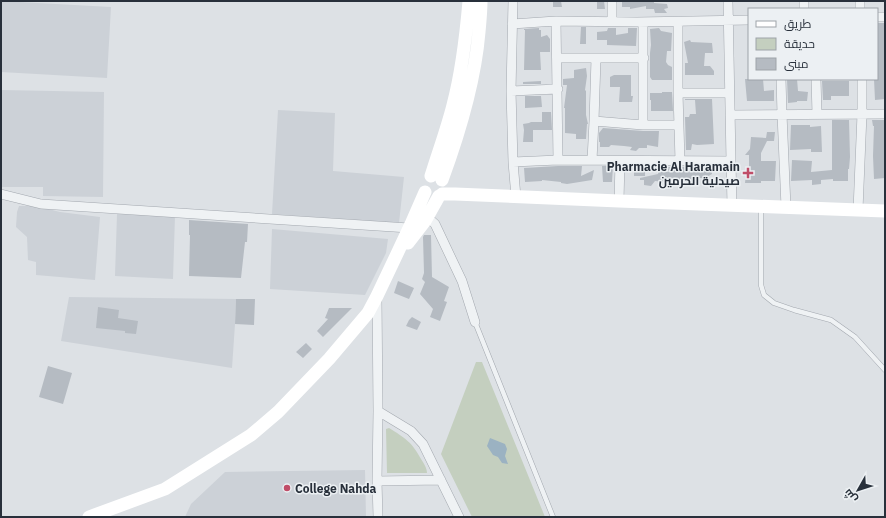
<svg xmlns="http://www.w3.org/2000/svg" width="886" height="518" font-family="'IBM Plex Sans',Cairo,sans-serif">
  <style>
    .built { fill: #ccd1d7 }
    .green { fill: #c4cfbf }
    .water { fill: #9bb2c2 }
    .building { fill: #b5bbc2 }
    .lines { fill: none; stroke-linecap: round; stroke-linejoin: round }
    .service-casing { stroke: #a3a8af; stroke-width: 5.5 }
    .minor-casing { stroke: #a3a8af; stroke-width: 10 }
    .service { stroke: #eff2f4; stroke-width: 4.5 }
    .minor { stroke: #eff2f4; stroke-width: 9 }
    .secondary { stroke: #fff; stroke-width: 13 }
    .poi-dot { fill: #c04d68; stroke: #ecf0f3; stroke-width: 1.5 }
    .labels { text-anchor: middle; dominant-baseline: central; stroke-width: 3; stroke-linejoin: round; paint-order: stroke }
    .poi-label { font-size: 12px; font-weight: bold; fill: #28303b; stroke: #ecf0f3; text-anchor: end }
  </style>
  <rect width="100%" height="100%" fill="#dde1e5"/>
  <!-- built -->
  <path class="built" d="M1 1 111 7 107 78 1 72Z
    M1 90 104 92 103 197 43 196V187H1Z
    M278 110 335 113 333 171 404 177 399 223 272 214Z
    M19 206H37L60 212 100 217 95 280 36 275V262L28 260 27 237 16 227 17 212Z
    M117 214 175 216 173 279 115 276Z
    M272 229 388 239 386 253 365 295 270 289Z
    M69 297 236 299 235 324 232 368 61 341Z
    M365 470 366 517H185L191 504 225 472Z"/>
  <!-- green -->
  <path class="green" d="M476 362H482L545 517H472L441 454Z
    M389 428C405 438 412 442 421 459 424 464 427 468 427 473H387L386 429Z"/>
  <!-- water -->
  <path class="water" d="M490 438 505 444 507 449 505 456 508 464 502 463 498 457 493 455 487 446Z"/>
  <!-- building -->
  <path class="building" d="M553 1H561L562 7H553Z
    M597 1H604L605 9H597Z
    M622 1H654V3L667 4 668 8 664 9 667 13H655L654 9H646V6L630 9V7H622Z
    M877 23H885V99L875 100 874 79H877Z
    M581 27H586V44H580Z
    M539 28V30H541V37L547 35 550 39V52H540L541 70H524L525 30H524V29Z
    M608 28H616V35L628 33V28H637L636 46 607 45V40H597V32L607 31Z
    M659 28 661 31 672 33 671 51H667L666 62 668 65 672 67V80H652L650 77V53L651 45 650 29Z
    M690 40 691 42 712 43 713 53H705L704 66H710L714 71V75H685V63H688L684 42Z
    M586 68 587 76 585 90 586 91V115L588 124H587L586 139H576V134L565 133V108H564L567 85H563V79L574 78V70Z
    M614 75H631V96H633L632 102H619L620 87H610V77Z
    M745 79H763L764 91 774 90V101H747Z
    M787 79H797L798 91 808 92 807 101H797V102L788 103Z
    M541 81V84H523V82Z
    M822 81H849V96H831V100H823Z
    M662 92H672L673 111H651V100H650V93H662Z
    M525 96H541L542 107 525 108Z
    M685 99H712L714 144 697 145 692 144 691 150H686L685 117H689L690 114H696L695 100H685Z
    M542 112H551L552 130H533V142H523L524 130 523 124 529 123 531 122H542Z
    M832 120H849L850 157 849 169H848V181H833V179L821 180V184L812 185V180L791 181 792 160 812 161 811 172 832 170Z
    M872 120H885V178L874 179 873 156 874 126H873Z
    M791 125H810V127L821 126 822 152H811V149L790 150Z
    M603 128 643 131H659L658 147 647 145V148H639L636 151 630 150 632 147 624 146 611 145 609 147H600V142H599V133Z
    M767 132H775L774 141H767L761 153V161H776L775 181H761V183H745L746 173H749V155H745L750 149 751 137 766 138Z
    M558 166H582L581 176 594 170 592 180 567 184 561 183V182L542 180V181L525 182 524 168Z
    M602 166H613L612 182H603Z
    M626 166H645V176H634V170L626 171Z
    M667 167H712V174L705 178H694L695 186H686V184L669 186 668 184 666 185 665 182 655 181 651 186 644 185V180H640V178L658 174 659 171 669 172Z
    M189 220 248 224 247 242H245L241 278 189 276 190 235H189Z
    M424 235H431L432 277 449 287 444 301 447 302 440 321 430 317 433 309 420 294 425 282 422 279 424 273 423 237Z
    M398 281 414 288 409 299 394 293Z
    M236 299H255L254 325 235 324Z
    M98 307 119 310 118 318 138 321 136 334 125 333V331L96 328Z
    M329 308H352L323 337 317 331 328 319 325 318Z
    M412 317 421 322 417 330 406 326 409 320Z
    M306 343 312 349 303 358 296 352Z
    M48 366 72 373 63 404 39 397Z"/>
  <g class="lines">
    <!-- service casing -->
    <g class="service-casing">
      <path id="service" d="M761 208V285L764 295 774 303 794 310 831 320 855 337 885 370
        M475 322 553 517"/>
    </g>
    <!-- minor casing -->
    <g class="minor-casing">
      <path id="minor" d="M513 1 511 91 513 162 516 197
        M728 1 731 161 732 206
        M804 1V9
        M860 1V9
        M877 17H885
        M556 21 558 160
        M612 21V1
        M678 22V93L680 161
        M512 24 556 21 637 22 749 20
        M557 58H644
        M781 79 782 114 786 207
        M816 79 817 114
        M511 91 558 89
        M678 93H729
        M730 115 885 114
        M594 121 643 125H679
        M643 125V22
        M592 160 594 121 596 59
        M513 162 558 160 731 161
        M1 194 41 204 409 228
        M619 201 620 161
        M858 210 862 114V79
        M427 217 435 224 462 281 475 322
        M377 298 378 411 377 481 378 517
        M378 411 411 431 423 444 459 517
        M377 481 441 480"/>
    </g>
    <!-- service -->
    <use href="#service" class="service"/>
    <!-- minor -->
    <use href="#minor" class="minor"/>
    <!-- secondary -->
    <path class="secondary" d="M431 176C438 153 447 129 453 105 462 71 466 36 469 1
      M442 180C459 134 475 80 479 32 480 21 481 11 481 1
      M442 194H455L619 201 885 211
      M408 243 425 221 439 196
      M89 517 165 489 251 435 278 412 329 359 368 313 377 296 396 256 411 224 425 192"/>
  </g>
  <!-- markers -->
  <g class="poi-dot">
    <path d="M746 167h4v4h4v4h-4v4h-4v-4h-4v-4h4z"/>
    <circle cx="287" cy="488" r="4"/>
  </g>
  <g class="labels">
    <!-- poi labels -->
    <g class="poi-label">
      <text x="740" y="166">Pharmacie Al Haramain<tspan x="740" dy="14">صيدلية الحرمين</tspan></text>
      <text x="295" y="488" text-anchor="start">College Nahda</text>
    </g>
  </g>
  <!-- border -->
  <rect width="886" height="518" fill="none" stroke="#28303b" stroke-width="4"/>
  <!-- legend -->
  <rect x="748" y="8" width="130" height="72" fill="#ecf0f3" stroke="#9ea3a9"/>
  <rect x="756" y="21" width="20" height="6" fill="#ffffff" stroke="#9ea3a9"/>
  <text x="784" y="28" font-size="12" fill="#28303b">طريق</text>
  <rect x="756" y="38" width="20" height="12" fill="#c4cfbf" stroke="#9ea3a9"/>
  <text x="784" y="48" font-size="12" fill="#28303b">حديقة</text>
  <rect x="756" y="58" width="20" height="12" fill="#b5bbc2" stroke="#9ea3a9"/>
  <text x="784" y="68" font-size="12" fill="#28303b">مبنى</text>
  <!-- north arrow -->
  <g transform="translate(858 490) rotate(231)" stroke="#ecf0f3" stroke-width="3" paint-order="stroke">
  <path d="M0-3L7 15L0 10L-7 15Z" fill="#28303b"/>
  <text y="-6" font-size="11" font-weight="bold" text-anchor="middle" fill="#28303b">ش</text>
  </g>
</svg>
